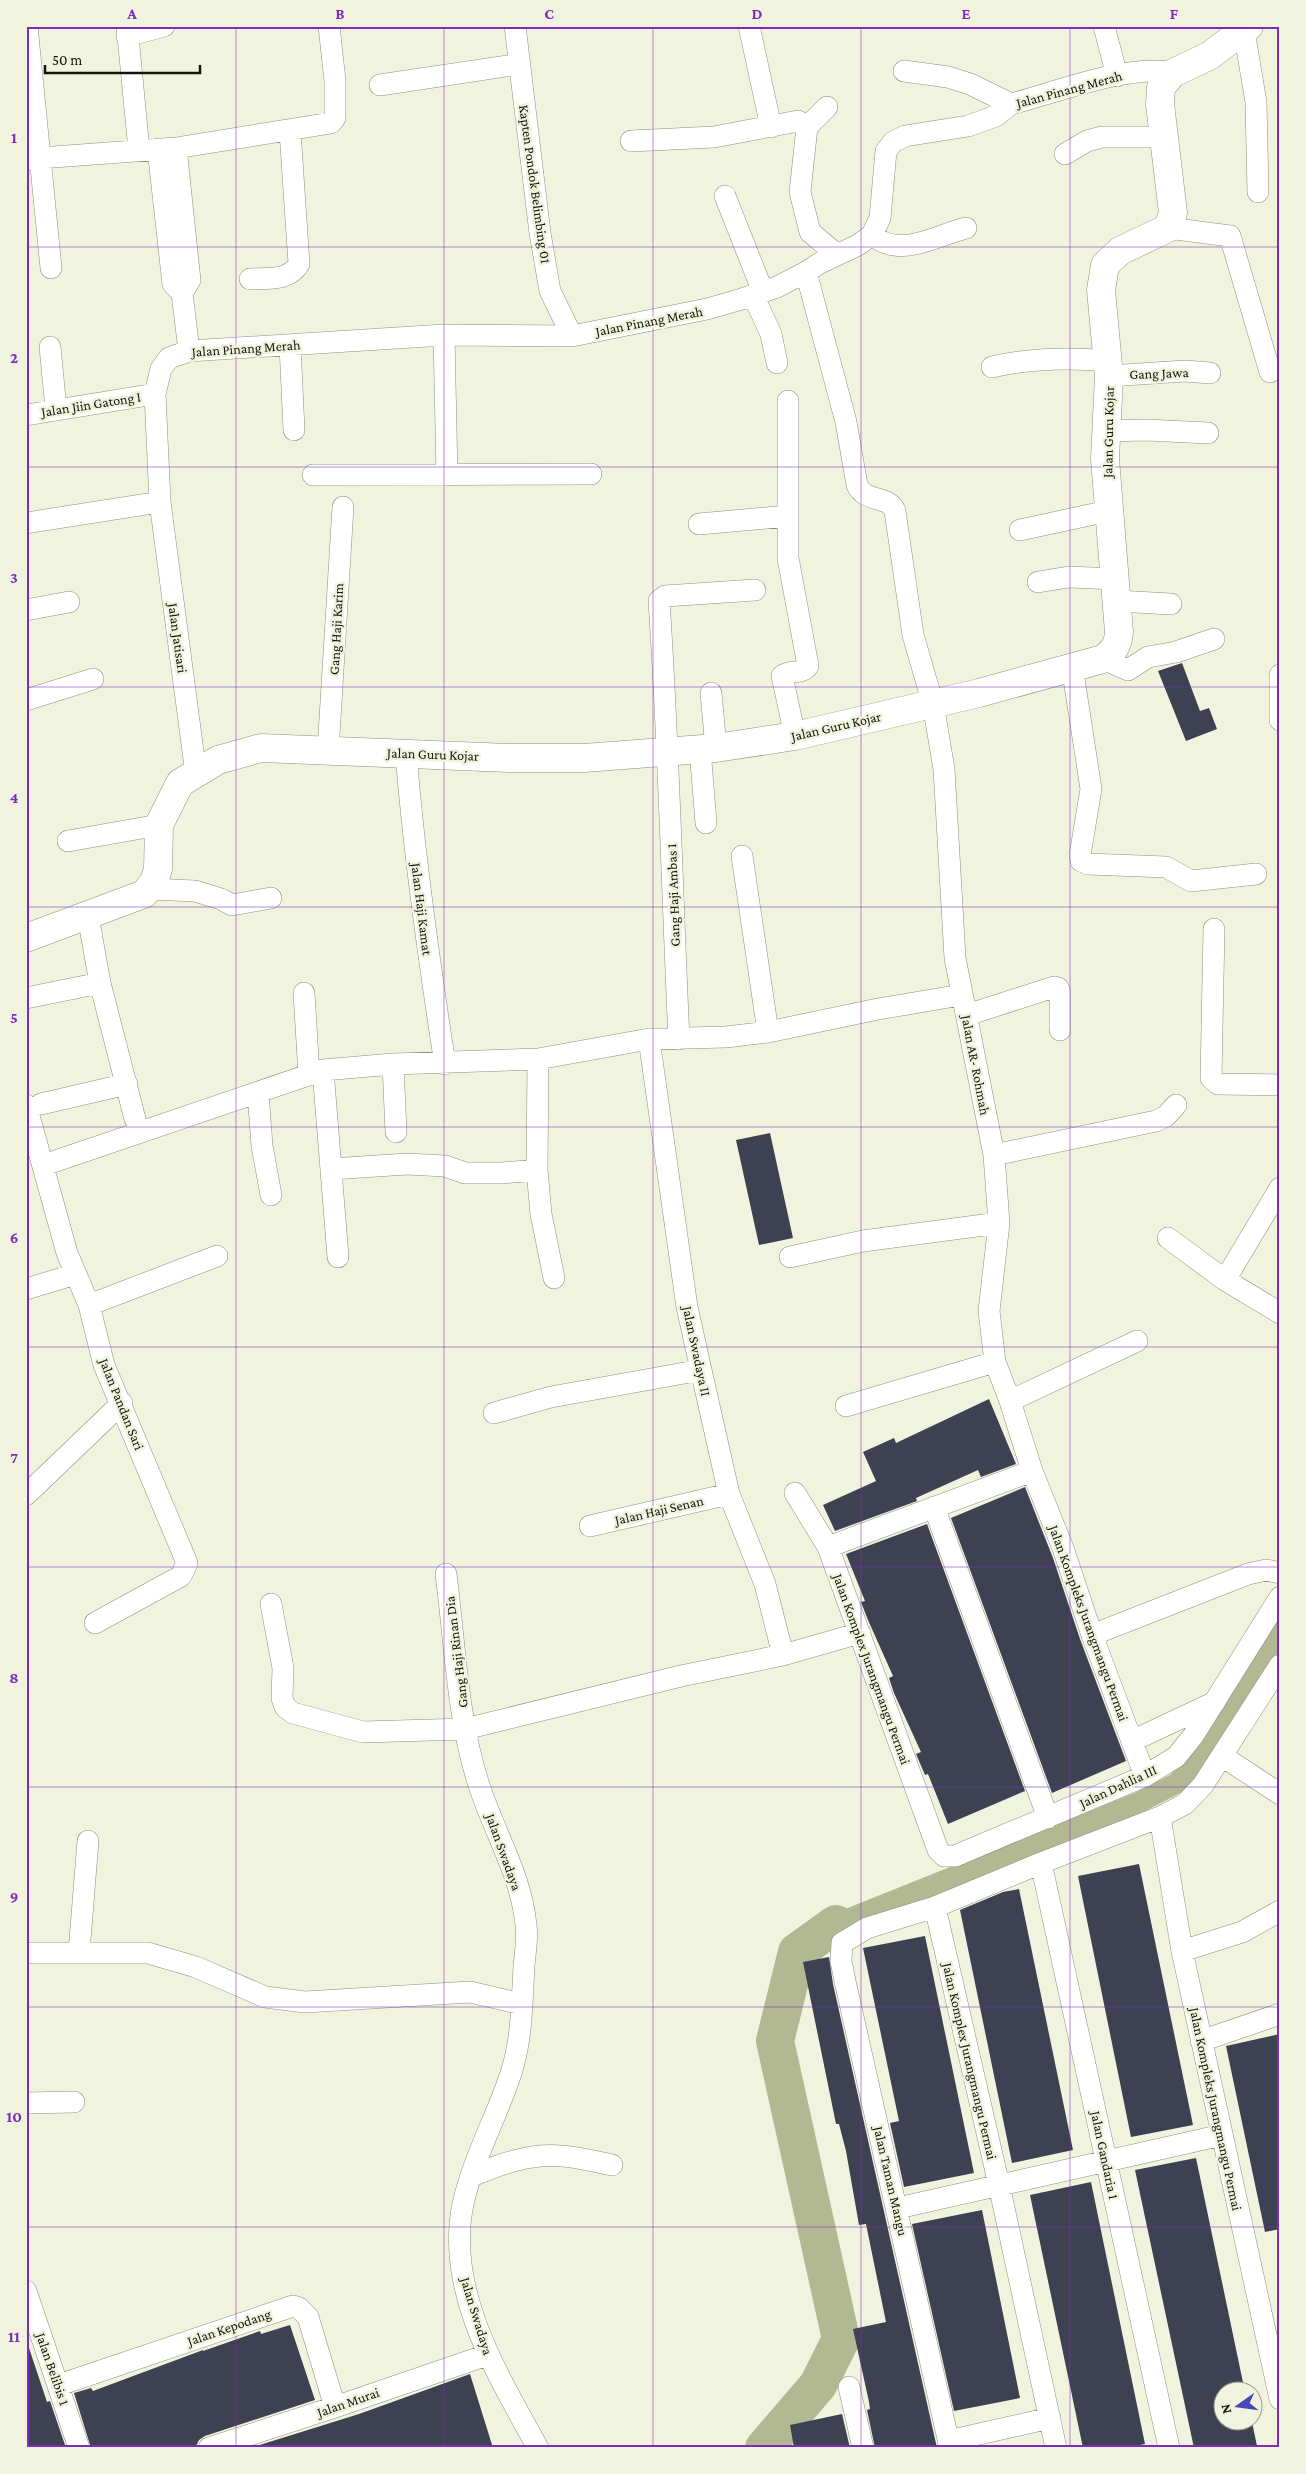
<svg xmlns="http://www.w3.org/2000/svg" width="1306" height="2474" font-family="'Crimson Pro',serif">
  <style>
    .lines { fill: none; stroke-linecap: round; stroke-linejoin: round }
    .canal { stroke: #b2b992; stroke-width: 21 }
    .river { stroke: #b2b992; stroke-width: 38 }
    .building { fill: #3d4152 }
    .street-casing { stroke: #8c907b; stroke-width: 22 }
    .secondary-casing { stroke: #8c907b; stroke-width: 29 }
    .street { stroke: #fff; stroke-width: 21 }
    .secondary { stroke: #fff; stroke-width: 28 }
    .grid { fill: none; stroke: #7b2cbf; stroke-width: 1; stroke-opacity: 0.55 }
    .labels { text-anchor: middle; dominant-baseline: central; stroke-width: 5; stroke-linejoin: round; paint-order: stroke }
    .street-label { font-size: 14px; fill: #13150d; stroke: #f0f4de }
    .neatline { fill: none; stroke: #7b2cbf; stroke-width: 2 }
    .grid-label { font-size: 16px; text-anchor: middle; font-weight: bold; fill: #7b2cbf }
  </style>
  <rect width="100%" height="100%" fill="#f0f4de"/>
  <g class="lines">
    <!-- canal -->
    <path class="canal" d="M836 1924 1140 1802 1177 1783 1198 1760 1280 1631"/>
    <!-- river -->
    <path class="river" d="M764 2448 818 2385 841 2339 775 2041 797 1952 836 1924"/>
  </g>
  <!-- building -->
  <path class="building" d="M1182 663 1200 711 1209 708 1217 729 1186 741 1158 671Z
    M770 1133 793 1238 759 1245 736 1140Z
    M989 1399 1016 1464 981 1477 978 1470 916 1498 917 1501 835 1531 823 1505 876 1481 863 1452 894 1438 896 1443Z
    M1025 1487 1053 1558 1080 1639 1126 1761 1052 1793 951 1518Z
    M927 1524 1025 1791 948 1824 928 1774 925 1775 916 1754 921 1752 894 1693 889 1678 893 1676 868 1620 861 1602 865 1601 846 1554Z
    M1139 1864 1193 2125 1131 2137 1078 1876Z
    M1019 1889 1073 2150 1012 2163 960 1910 1003 1892Z
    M925 1936 974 2173 904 2187 890 2123 899 2121 863 1948Z
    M829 1957 833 1984 937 2448H875L867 2410 870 2409 869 2402 853 2329 886 2322 866 2224 859 2225 846 2151 839 2124H836L803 1962Z
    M1280 2034V2229L1265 2232 1226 2046Z
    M1196 2158 1245 2392H1224V2422H1252L1257 2446 1245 2448H1194L1135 2170Z
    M1091 2182 1145 2444 1124 2448H1083L1030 2195Z
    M982 2210 1020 2398 954 2411 912 2224Z
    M290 2325 315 2400 205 2436 199 2440 195 2448H91L74 2393 91 2388 93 2391 203 2350V2351L260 2331 261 2334Z
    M29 2348 47 2402 50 2401 65 2445 57 2448H26V2349Z
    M470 2374 493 2448 253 2447 359 2414Z
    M842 2414 850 2448H794L790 2425Z"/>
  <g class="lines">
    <!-- street casing -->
    <g class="street-casing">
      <path id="street" d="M27 26 51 268
        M127 26 139 150
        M515 26 540 233 550 291 572 336
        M749 26 771 127
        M1104 26 1117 76
        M1244 31 1256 102 1258 192
        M127 36 164 26
        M904 71 948 77 970 84 1011 104
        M380 85 520 64
        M827 107 807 127 800 192 810 232 836 254
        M631 141 714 137 798 121 807 127
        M158 149 173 284 182 293 190 280 176 148
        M1065 154 1087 141 1102 137H1164
        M26 159 176 148 331 123 335 118V81L329 26
        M725 196 763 292
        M1168 228 1230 236 1270 372
        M872 235C900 259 934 236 966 228
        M806 272 846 422 857 485C865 503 889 495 895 511L913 635 933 704 944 769 955 958 994 1155 999 1223 989 1311 995 1362 1010 1401 1032 1471 1063 1548 1092 1635 1145 1776
        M250 279C268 278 289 281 299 264L290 131
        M182 293 189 351
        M753 295 771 334 777 363
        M444 335 447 475
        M290 345 294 430
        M50 347 56 409
        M992 367C1031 358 1068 357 1108 361
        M1109 376 1185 371 1210 373
        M788 401V558L808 666C803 674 789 670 782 676L795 736
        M26 415 155 394
        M1106 431 1146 430 1208 433
        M313 475 591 474
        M26 523 160 502
        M699 524 788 516
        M1020 530 1108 511
        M1038 582 1069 577 1115 579
        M1117 601 1171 604
        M26 610 69 602
        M1103 659 1128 670 1148 657 1176 652 1214 639
        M1072 666 1091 789 1080 855 1081 861 1088 864 1166 867 1191 881 1256 874
        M1280 675V720
        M711 693 716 748
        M26 700 93 679
        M700 749 706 823
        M328 751 343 507
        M406 753C414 857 429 961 445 1064
        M196 774 160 502 155 394 161 369 169 358 189 351 444 335 572 336 707 309 742 299 777 287 806 272 820 263 858 245 872 235 880 218 886 151 893 142 905 136 968 126 996 116 1011 104C1054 93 1131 63 1173 73
        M68 841 159 825
        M742 856 768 1032
        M150 889 195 891 221 899 232 905 271 898
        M88 916 100 983 135 1119
        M1214 929 1211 1078 1218 1084 1280 1085
        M304 993 309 1075
        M26 998 100 983
        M967 1015 1054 987 1058 988 1060 992V1030
        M649 1039 687 1307 701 1370 729 1494 765 1584 783 1655
        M679 1039C672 893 669 747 659 601L665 596 755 590
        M393 1064 396 1132
        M323 1070 338 1257
        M258 1092 262 1146 271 1195
        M41 1104 127 1084
        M26 1105 67 1253 89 1305 104 1365 187 1563 181 1576 95 1623
        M994 1155 1156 1121 1166 1116 1176 1105
        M44 1165 323 1070 393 1064 538 1059 649 1039 726 1037 768 1032 878 1009 961 995
        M331 1169 407 1164 445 1166 465 1173H502L537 1170 538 1059
        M537 1170 541 1214 554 1278
        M1168 1238 1225 1280 1280 1313
        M790 1257 863 1241 999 1223
        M1225 1280 1280 1188
        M26 1289 76 1274
        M89 1305 217 1256
        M1010 1401 1137 1341
        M846 1406 995 1362
        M494 1413 551 1397 701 1370
        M795 1493 828 1547 938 1850 944 1856H955L1145 1776 1176 1757 1193 1736 1280 1597
        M26 1495 122 1403
        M934 1507 1048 1818
        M590 1526 729 1494
        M828 1547 1032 1471
        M446 1574C455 1643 457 1716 478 1782 493 1831 521 1873 526 1925 528 1938 525 1953 524 1966 522 2001 522 2037 512 2070 498 2115 473 2158 463 2204 445 2291 498 2375 538 2448
        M271 1604 283 1668 282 1698 285 1707 293 1713 363 1732 465 1729 681 1676 783 1655 860 1633
        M1092 1635 1248 1574 1266 1570 1280 1573
        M1132 1741 1215 1702
        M1222 1756 1280 1794
        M1160 1817 1182 1951 1280 2399
        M1041 1863 1169 2448
        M935 1907 999 2185 1056 2448
        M1182 1951 1242 1932 1280 1911
        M79 1952 88 1841
        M26 1953H148L196 1967 265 1997 305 2002 470 1992 522 2004
        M1201 2041 1280 2014
        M26 2103 74 2102
        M472 2176C501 2164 530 2153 562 2156 579 2157 596 2162 612 2165
        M898 2208 1222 2135
        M26 2291 79 2448
        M59 2385 293 2306 299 2308 308 2317 335 2407
        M849 2387 863 2448
        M948 2441 1050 2418
        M209 2448 335 2407 487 2355
        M950 2448 845 1981 841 1961 842 1943 867 1928 935 1907 1041 1863 1160 1817 1185 1804 1203 1785 1280 1665"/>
    </g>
    <!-- secondary casing -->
    <g class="secondary-casing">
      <path id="secondary" d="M26 938 144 894 154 882 158 869 159 825 180 783 218 760 261 748 509 758H584L716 748 795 736 979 693 1103 659C1114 651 1118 645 1119 632L1105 459 1109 376 1101 290 1105 265 1120 251 1168 228 1173 213 1160 104 1161 87 1173 73 1209 56 1249 26"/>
    </g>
    <!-- street -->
    <use href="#street" class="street"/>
    <!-- secondary -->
    <use href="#secondary" class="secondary"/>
  </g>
  <!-- grid -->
  <path class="grid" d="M236 26V2448M444 26V2448M653 26V2448M861 26V2448M1070 26V2448M26 247H1280M26 467H1280M26 687H1280M26 907H1280M26 1127H1280M26 1347H1280M26 1567H1280M26 1787H1280M26 2007H1280M26 2227H1280"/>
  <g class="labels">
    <!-- street labels -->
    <g class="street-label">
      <text transform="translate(1069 89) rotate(-15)">Jalan Pinang Merah</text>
      <text transform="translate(535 184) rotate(82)">Kapten Pondok Belimbing 01</text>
      <text transform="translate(649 321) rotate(-11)">Jalan Pinang Merah</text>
      <text transform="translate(246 348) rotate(-4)">Jalan Pinang Merah</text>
      <text transform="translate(1159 373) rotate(-2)">Gang Jawa</text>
      <text transform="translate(91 404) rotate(-9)">Jalan Jiin Gatong I</text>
      <text transform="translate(1108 432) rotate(-89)">Jalan Guru Kojar</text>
      <text transform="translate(336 629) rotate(-87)">Gang Haji Karim</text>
      <text transform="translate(178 638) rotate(82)">Jalan Jatisari</text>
      <text transform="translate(836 726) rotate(-13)">Jalan Guru Kojar</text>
      <text transform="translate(433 754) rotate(2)">Jalan Guru Kojar</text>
      <text transform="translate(673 895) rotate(-92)">Gang Haji Ambas 1</text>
      <text transform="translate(422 909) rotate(83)">Jalan Haji Kamat</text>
      <text transform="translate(976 1065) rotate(79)">Jalan AR- Rohmah</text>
      <text transform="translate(697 1351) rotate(78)">Jalan Swadaya II</text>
      <text transform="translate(122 1404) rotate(68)">Jalan Pandan Sari</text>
      <text transform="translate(659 1510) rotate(-13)">Jalan Haji Senan</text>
      <text transform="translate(1089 1623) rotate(70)">Jalan Kompleks Jurangmangu Permai</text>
      <text transform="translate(456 1652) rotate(-97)">Gang Haji Rinan Dia</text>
      <text transform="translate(872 1669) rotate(70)">Jalan Komplex Jurangmangu Permai</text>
      <text transform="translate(1118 1786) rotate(-25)">Jalan Dahlia III</text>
      <text transform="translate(504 1852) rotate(70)">Jalan Swadaya</text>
      <text transform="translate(970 2061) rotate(77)">Jalan Komplex Jurangmangu Permai</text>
      <text transform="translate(1216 2109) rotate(78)">Jalan Kompleks Jurangmangu Permai</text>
      <text transform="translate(1105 2155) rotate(78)">Jalan Gandaria 1</text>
      <text transform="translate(891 2181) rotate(77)">Jalan Taman Mangu</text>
      <text transform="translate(477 2316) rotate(73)">Jalan Swadaya</text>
      <text transform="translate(229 2327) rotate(-19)">Jalan Kepodang</text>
      <text transform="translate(53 2369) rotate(71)">Jalan Belibis 1</text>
      <text transform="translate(348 2402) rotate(-19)">Jalan Murai</text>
    </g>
  </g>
  <!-- border -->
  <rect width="1306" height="2474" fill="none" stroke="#f0f4de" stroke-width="55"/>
  <!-- north arrow -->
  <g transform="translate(1238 2406) rotate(256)"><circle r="24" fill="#f0f4de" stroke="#989b8a"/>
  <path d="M0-4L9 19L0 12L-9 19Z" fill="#4748be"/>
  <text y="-8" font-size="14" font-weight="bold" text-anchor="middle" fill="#13150d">N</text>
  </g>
  <!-- scale -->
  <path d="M45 65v8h155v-8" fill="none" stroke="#13150d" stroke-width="2.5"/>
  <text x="52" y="65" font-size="15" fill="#13150d" stroke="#f0f4de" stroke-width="4" paint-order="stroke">50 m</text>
  <rect x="28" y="28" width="1250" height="2418" class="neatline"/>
  <g class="grid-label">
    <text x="132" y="19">A</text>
    <text x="340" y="19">B</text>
    <text x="549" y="19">C</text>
    <text x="757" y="19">D</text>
    <text x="966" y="19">E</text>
    <text x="1174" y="19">F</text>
    <text x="14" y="143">1</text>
    <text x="14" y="363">2</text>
    <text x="14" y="583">3</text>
    <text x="14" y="803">4</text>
    <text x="14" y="1023">5</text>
    <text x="14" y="1243">6</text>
    <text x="14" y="1463">7</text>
    <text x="14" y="1683">8</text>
    <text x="14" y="1902">9</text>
    <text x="14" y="2122">10</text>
    <text x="14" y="2342">11</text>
  </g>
</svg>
